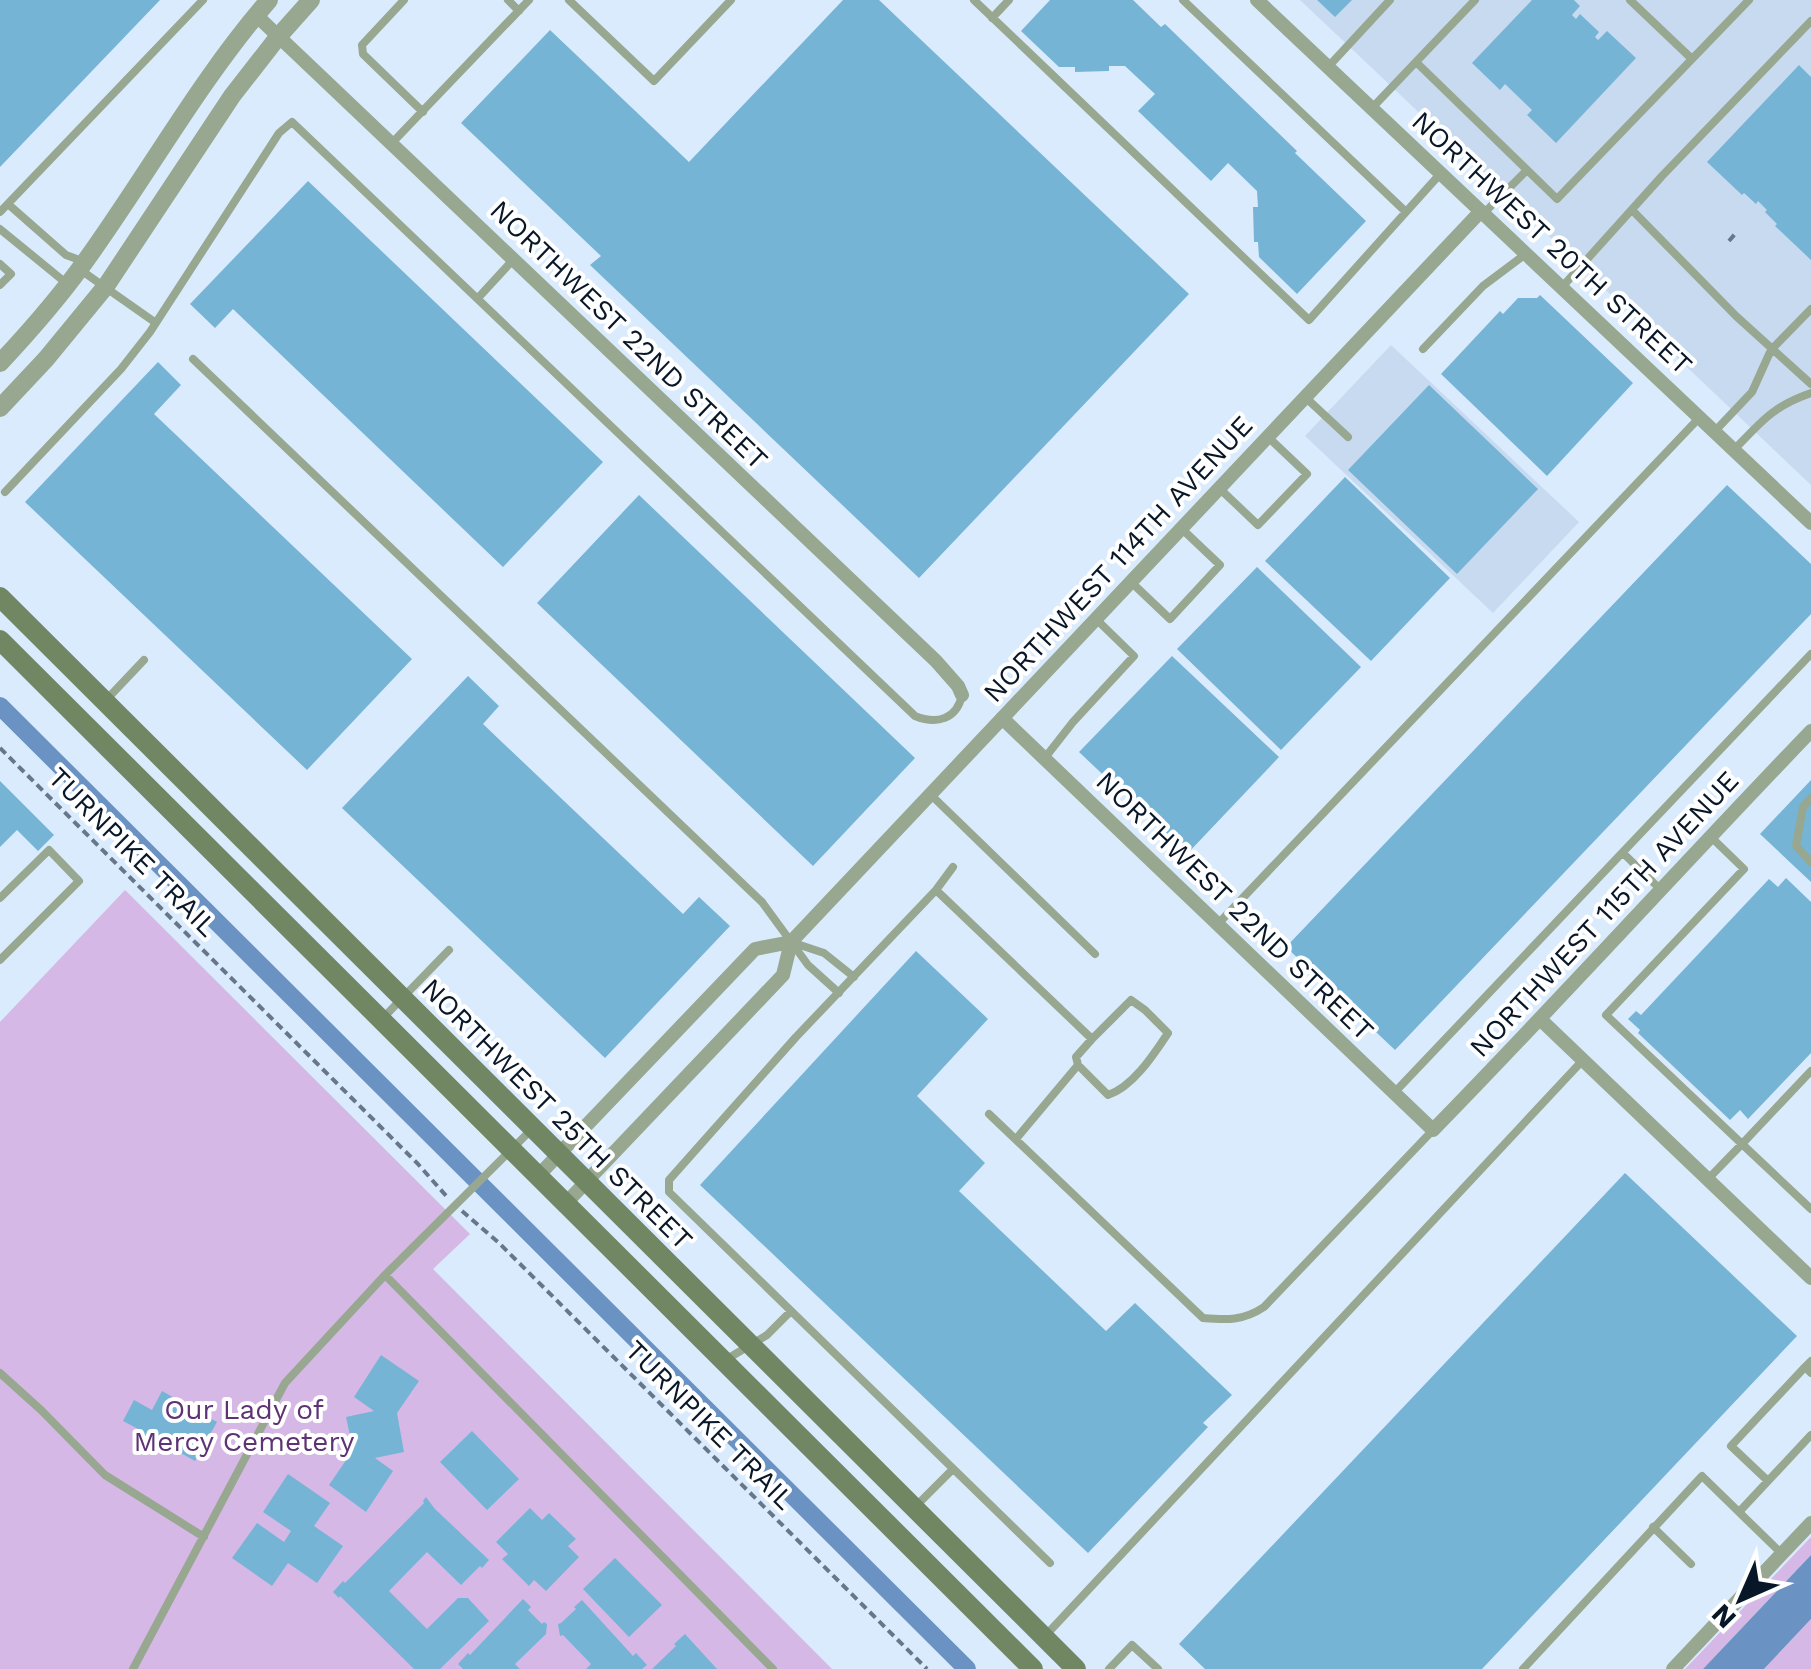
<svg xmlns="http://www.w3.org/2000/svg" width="1811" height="1669" font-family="'Work Sans',sans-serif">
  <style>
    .built { fill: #c8daf0 }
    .green { fill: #d5b8e5 }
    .water { fill: #6a92c2 }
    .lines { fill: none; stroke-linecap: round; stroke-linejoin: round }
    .canal { stroke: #6a92c2; stroke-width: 18 }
    .building { fill: #76b4d5 }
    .path { stroke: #677789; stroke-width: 4; stroke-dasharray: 8 5; stroke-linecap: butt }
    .service { stroke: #98a78f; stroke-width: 8 }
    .minor { stroke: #98a78f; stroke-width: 14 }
    .tertiary { stroke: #98a78f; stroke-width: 18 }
    .secondary { stroke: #718763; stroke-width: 20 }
    .labels { text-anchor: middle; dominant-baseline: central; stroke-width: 8; stroke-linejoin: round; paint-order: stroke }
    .street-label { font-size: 28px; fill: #081728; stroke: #fff }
    .park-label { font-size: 28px; fill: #5e3374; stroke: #fff }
  </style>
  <rect width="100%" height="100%" fill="#daebfe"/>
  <!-- built -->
  <path class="built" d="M1300 0H1811V485L1373 69Z
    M1391 345 1579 522 1493 613 1305 436Z"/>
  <!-- green -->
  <path class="green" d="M125 890 470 1234 433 1269 832 1669H0V1022Z
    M1811 1537V1555L1703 1669H1685Z
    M1811 1619V1669H1764Z"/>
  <!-- water -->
  <path class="water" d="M1811 1555V1619L1764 1669H1703Z"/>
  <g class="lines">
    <!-- canal -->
    <path class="canal" d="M0 706 967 1669"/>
  </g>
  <!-- building -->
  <path class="building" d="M0 0H160L0 167Z
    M843 0H879L1189 294 919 578 590 265 601 256 461 123 550 30 689 162Z
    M1050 0H1133L1161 27 1165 24 1297 151 1295 153 1366 221 1297 294 1259 257 1258 242H1254L1253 207H1258L1257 191 1228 163 1211 181 1138 111 1155 94 1125 66H1109V71L1075 72V67H1059L1021 31Z
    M1317 0H1352L1335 17Z
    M1532 0H1574L1580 6 1572 15 1576 19 1580 14 1599 32 1595 37 1598 40 1607 31 1636 58 1556 143 1527 115 1532 110 1505 84 1500 90 1472 63Z
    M1799 65 1811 77V260L1775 226 1777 224 1765 212 1767 210 1758 201 1756 204 1744 193 1742 195 1707 162Z
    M308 181 603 462 503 567 233 309 215 328 190 304Z
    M1540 295 1633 383 1547 476 1441 374 1500 311 1503 314 1518 298H1537Z
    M158 362 181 385 154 414 412 659 307 770 25 502Z
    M1429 385 1538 489 1457 574 1348 470Z
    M1345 477 1450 578 1371 661 1265 561Z
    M1727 485 1811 564V614L1395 1050 1286 947Z
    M639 495 915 758 813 866 537 603Z
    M1257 567 1361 667 1281 750 1177 649Z
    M1172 656 1279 757 1187 854 1079 752Z
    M468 676 499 706 483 724 683 914 699 897 730 926 605 1058 342 808Z
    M1811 780V882L1760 834Z
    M0 781 54 835 38 851 17 830 0 847Z
    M1786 878 1811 902V1053L1748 1119 1740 1110 1730 1120 1638 1033 1640 1030 1628 1019 1636 1011 1641 1015 1769 879 1778 887Z
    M916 951 988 1019 917 1096 985 1163 959 1191 1106 1331 1135 1303 1232 1395 1203 1423 1208 1427 1088 1553 700 1185Z
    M1625 1173 1797 1336 1482 1669H1205L1179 1644Z
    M381 1355 419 1381 397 1413 404 1452 375 1458 393 1471 366 1512 329 1485 353 1450 346 1417 374 1411 354 1397Z
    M162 1391 217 1422 195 1461 156 1439 152 1447 139 1440 144 1432 123 1421 134 1400 152 1410Z
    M472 1431 519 1479 487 1510 440 1462Z
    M288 1474 330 1503 314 1526 343 1546 317 1583 288 1563 272 1586 232 1558 257 1523 284 1542 291 1531 263 1512Z
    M426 1497 435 1509 489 1560 482 1568 480 1566 461 1585 427 1552 389 1591 427 1629 458 1598H468L489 1621 440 1669H414L340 1596 339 1598 333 1592 343 1581 345 1583 424 1503 423 1501Z
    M530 1508 542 1520 549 1513 576 1539 568 1546 579 1557 546 1591 534 1580 529 1586 502 1559 508 1554 496 1542Z
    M615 1558 662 1605 629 1637 583 1589Z
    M523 1599 531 1607 528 1610 542 1624 544 1622 547 1624 546 1634 515 1664 520 1669H463L458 1664 468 1653 470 1655Z
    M582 1600 633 1656 636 1653 647 1665 642 1669H586L591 1664 563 1635 560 1636 558 1624 561 1623 576 1609 574 1607Z
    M685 1634 717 1669H652L676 1646 674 1644Z"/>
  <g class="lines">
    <!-- path -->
    <path class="path" d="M1729 241 1735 234
      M0 748 418 1164 448 1198
      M462 1211 498 1242 927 1669"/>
    <!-- service -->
    <path class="service" d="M404 0 362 45 363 54 423 112
      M508 0 519 11
      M569 0 654 81 731 0
      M974 0 1309 320 1441 173
      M1183 0 1406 212
      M1630 0 1692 59
      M992 18 1009 0
      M1416 62 1557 199 1749 0
      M1328 67 1390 0
      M1372 108 1475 0
      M391 144 529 0
      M8 204 66 255 85 262
      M1632 210 1736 316 1811 384
      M0 212 203 0
      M1484 213 1527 170
      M0 229 66 283
      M0 264 11 274 0 285
      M82 271 156 323
      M1563 286 1662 176 1811 21
      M478 298 513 260
      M1423 349 1483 286 1527 253
      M193 359 762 902 808 965 839 993
      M1305 397 1348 437
      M1715 431 1752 392 1771 350 1811 309
      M1734 450C1761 422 1773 406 1811 393
      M1219 488 1258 525 1307 474 1268 437
      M5 492 121 369 150 332 279 133 292 122 915 716C937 725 957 719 962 695
      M1130 581 1170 619 1220 565 1182 529
      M108 698 144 660
      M1044 759 1073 722 1134 656 1096 619
      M930 794 1095 954
      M1811 798 1803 807 1796 846 1811 862
      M1623 853 1660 889
      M953 867 936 890 796 1037 669 1180V1192L1050 1563
      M936 890 1092 1039 1131 1000 1145 1010 1168 1033C1154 1054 1133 1087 1108 1095L1078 1065 1016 1139
      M0 898 49 850 79 881 0 960
      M1217 925 1700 417
      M791 942 824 953 854 977
      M382 1019 449 950
      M1078 1065 1076 1057 1092 1039
      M1811 1071 1742 1144 1811 1209
      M1394 1093 1811 654
      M989 1114 1203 1318C1227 1320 1243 1321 1264 1307L1433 1130
      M1708 1179 1742 1144 1606 1015 1744 869 1711 837
      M385 1275 773 1669
      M727 1359 767 1335 791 1311
      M1811 1361 1805 1367 1811 1373
      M0 1373 41 1410 105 1475 204 1537
      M1768 1481 1731 1446 1805 1367
      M917 1505 953 1469
      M1739 1512 1811 1435
      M1653 1527 1691 1564
      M1047 1634 1583 1060
      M133 1669 285 1383 385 1275 530 1131
      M1109 1669 1132 1645 1158 1669
      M1523 1669 1702 1476 1782 1554"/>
    <!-- minor -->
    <path class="minor" d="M1257 0 1811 523
      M256 15 936 661 958 686 962 695
      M1002 718 1433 1130C1561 999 1684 863 1811 731
      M1541 1020 1811 1278
      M538 1176 755 949 791 942
      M566 1203 783 975 791 942 1481 211
      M1673 1669 1811 1523"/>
    <!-- tertiary -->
    <path class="tertiary" d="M0 363C30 331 58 299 84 263 147 176 198 82 269 0
      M0 408 46 359 106 286 232 96 278 37 311 0"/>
    <!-- secondary -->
    <path class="secondary" d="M0 597 1076 1669
      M0 640 1033 1669"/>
  </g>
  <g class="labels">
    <!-- street labels -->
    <g class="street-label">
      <text transform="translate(1552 243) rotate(43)">NORTHWEST 20TH STREET</text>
      <text transform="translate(629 335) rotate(44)">NORTHWEST 22ND STREET</text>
      <text transform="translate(1118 559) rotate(-47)">NORTHWEST 114TH AVENUE</text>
      <text transform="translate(133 852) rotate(45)">TURNPIKE TRAIL</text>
      <text transform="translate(1235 906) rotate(44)">NORTHWEST 22ND STREET</text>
      <text transform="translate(1604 914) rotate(-47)">NORTHWEST 115TH AVENUE</text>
      <text transform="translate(557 1114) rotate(45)">NORTHWEST 25TH STREET</text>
      <text transform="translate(710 1425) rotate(45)">TURNPIKE TRAIL</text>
    </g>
    <!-- park labels -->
    <g class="park-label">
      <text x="244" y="1409">Our Lady of<tspan x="244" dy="32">Mercy Cemetery</tspan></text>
    </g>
  </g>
  <!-- north arrow -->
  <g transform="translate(1741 1599) rotate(225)" stroke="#ffffff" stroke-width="8" paint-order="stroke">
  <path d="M0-8L18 38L0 25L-18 38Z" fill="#081728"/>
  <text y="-15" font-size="28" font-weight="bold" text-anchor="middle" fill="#081728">N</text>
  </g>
</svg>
